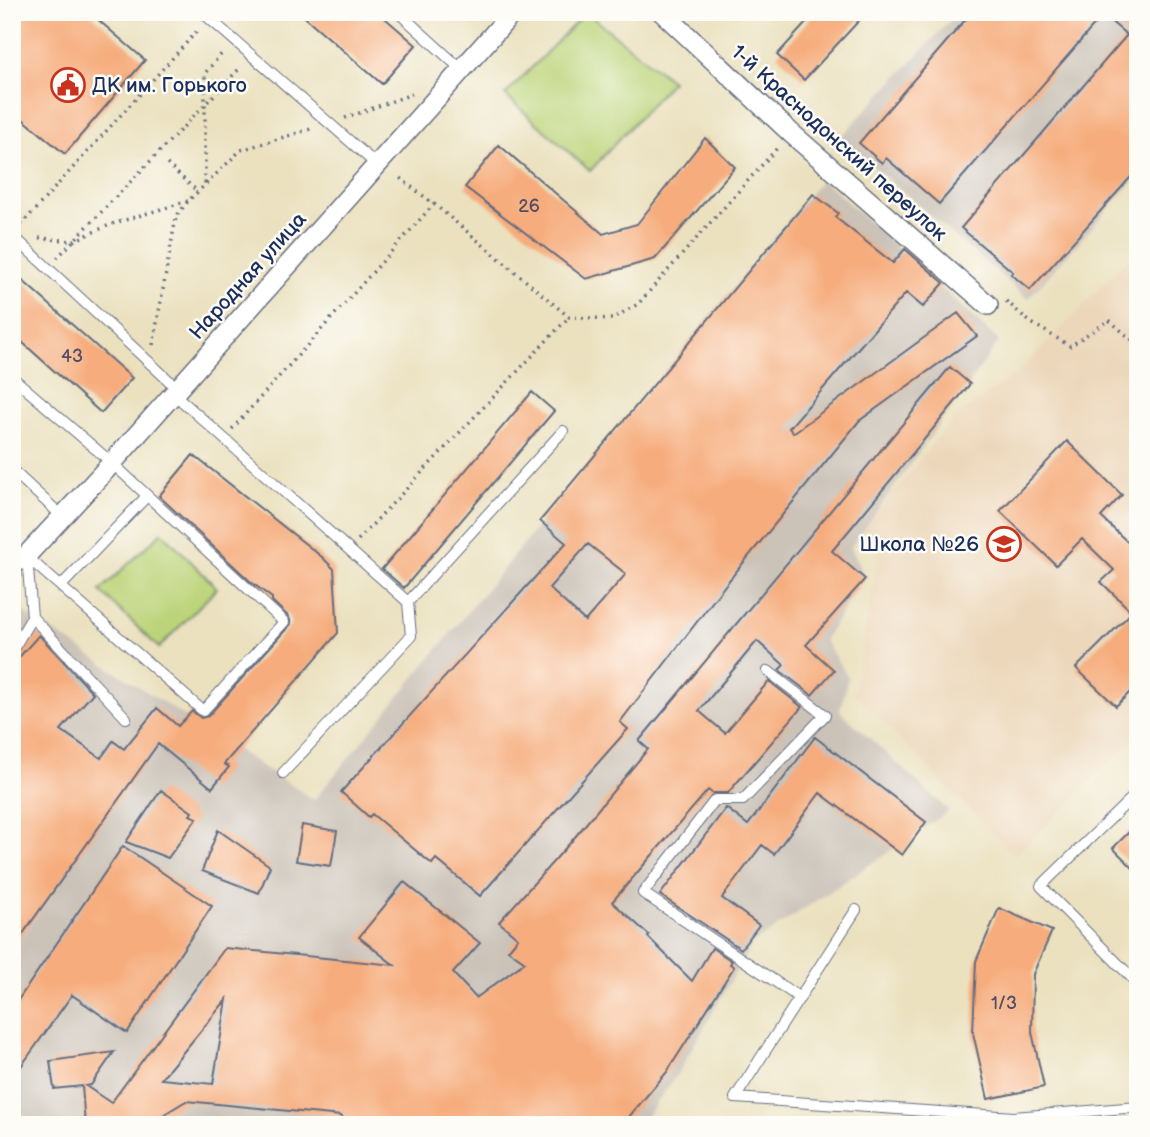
<svg xmlns="http://www.w3.org/2000/svg" width="1150" height="1137" font-family="'Balsamiq Sans',sans-serif">
  <style>
    .built { fill: #ecd7ba }
    .industrial { fill: #cbc2b8 }
    .green { fill: #bcd479; stroke: #6c826c; stroke-width: 2 }
    .building { fill: #f6ac7c; fill-rule: evenodd }
    .lines { fill: none; stroke-linecap: round; stroke-linejoin: round }
    .lane-casing { stroke: #646d80; stroke-width: 12 }
    .street-casing { stroke: #646d80; stroke-width: 22 }
    .path { stroke: #646d80; stroke-width: 3.5; stroke-dasharray: 2 5; stroke-linecap: butt }
    .lane { stroke: #fff; stroke-width: 10 }
    .street { stroke: #fff; stroke-width: 19 }
    .labels { text-anchor: middle; dominant-baseline: central; stroke-width: 5; stroke-linejoin: round; paint-order: stroke }
    .number-label { font-size: 18px; fill: #524e66 }
    .poi-label { font-size: 21px; fill: #1b2f5e; stroke: #fdfcf7; text-anchor: start }
    .street-label { font-size: 21px; fill: #1b2f5e; stroke: #fdfcf7 }
  </style>
  <rect width="100%" height="100%" fill="#fdfcf7"/>
  <filter id="ink" filterUnits="userSpaceOnUse"><feTurbulence type="fractalNoise" baseFrequency=".0143" numOctaves="2"/><feDisplacementMap in="SourceGraphic" scale="14" xChannelSelector="R" yChannelSelector="G"/><feConvolveMatrix kernelMatrix="1 2 1 2 8 2 1 2 1" color-interpolation-filters="sRGB"/></filter>
  <filter id="wash" filterUnits="userSpaceOnUse"><feTurbulence type="fractalNoise" baseFrequency=".00686" numOctaves="4" result="noise"/><feDisplacementMap in="SourceGraphic" scale="28" xChannelSelector="R" yChannelSelector="G"/><feGaussianBlur stdDeviation="1.57" result="paint"/><feColorMatrix in="noise" values="0 0 0 0 0 0 0 0 0 0 0 0 0 0 0 0 0 1.4 0 .05"/><feComposite in="paint" operator="in"/></filter>
  <g filter="url(#wash)">
    <rect width="100%" height="100%" fill="#ebe1bf"/>
    <!-- built -->
    <path class="built" d="M1138 248V735L1015 856 854 693 878 557 861 532 954 418 1023 368Z"/>
    <!-- industrial -->
    <path class="industrial" d="M958 12H1138V176L1028 299 840 138Z
      M822 179 999 341 851 547 864 577 824 640 848 677 840 711 949 811 752 944 676 1076 640 1125H12V609L14 606 314 800Z"/>
    <!-- green -->
    <path class="green" d="M586 12 672 81 590 171 505 95Z
      M162 532 217 588 159 648 100 591Z"/>
    <g id="blocks">
      <!-- building -->
      <path class="building" d="M12 12H89L145 60 65 154 12 110Z
        M299 12H378L416 45 382 84Z
        M816 12H867L804 80 777 55Z
        M972 12H1138V169L1030 290 1011 274 1013 272 961 228 1127 35 1103 15 939 204 886 158 882 163 859 143Z
        M705 138 735 167 655 259 586 279 465 187 499 145 603 234 637 224Z
        M813 194 838 213 835 217 893 263 905 249 944 283 923 307 906 293 789 428 793 433 958 313 977 336 859 421 726 584 620 722 628 729 480 896 436 859 432 864 372 814 369 817 341 792 566 543 540 521ZM588 544 626 574 585 621 549 588Z
        M22 280 132 378 101 413 12 333V292Z
        M950 367 970 384 832 551 865 579 806 645 834 670 812 695 779 670 784 665 757 641 699 711 725 733 769 681 802 707 728 793H712L708 790 612 902 649 935 648 937 692 981 712 948 732 961 730 964 734 967 667 1072 622 1125H348L341 1116 186 1101 156 1119 85 1125 82 1086 54 1089 50 1061 114 1052 91 1085 86 1086 111 1103 225 948 394 965 359 937 404 882 480 943 453 973 476 998 525 962 508 950 518 938 499 922 570 843 648 749 639 741ZM227 999 213 1084 161 1079Z
        M532 392 554 411 404 588 382 569Z
        M1067 441 1122 495 1101 517 1138 552V684L1116 706 1076 668 1132 612 1101 582 1114 570 1082 539 1056 565 1000 511Z
        M193 455 322 557 334 569 338 633 224 764 229 767 212 788 158 744 12 949V665L39 635 93 693 61 730 101 758 113 741 124 749 157 708 178 726 192 711 201 718 208 716 291 624 289 617 272 601V598L251 582 159 496Z
        M815 737 926 822 902 855 820 793 774 854 762 845 722 898 759 925 741 949 660 895 726 808 748 825Z
        M161 790 192 812 190 815 197 818 168 858 126 842Z
        M1138 823V873L1113 848Z
        M302 825 337 831 331 866 296 861Z
        M218 830 270 866 259 893 202 871Z
        M123 846 212 906 127 1033 72 995 12 1079V1009Z
        M999 908 1052 931 1033 974 1032 1032 1044 1087 988 1099 973 1033 976 961Z"/>
    </g>
  </g>
  <g filter="url(#ink)">
    <use href="#blocks" fill-opacity="0" stroke="#646d80" stroke-width="2"/>
    <g class="lines">
      <!-- lane casing -->
      <g class="lane-casing">
        <path id="lane" d="M202 12 377 165
          M398 12 462 70
          M12 235 178 389
          M12 377 112 463 284 622 203 711 26 556
          M174 394 408 602 411 636 283 773
          M12 470 63 517
          M27 556 32 617 126 718
          M61 586 147 496
          M408 602 563 431
          M12 651 32 617
          M768 671 825 715 743 800H715L643 893 800 998
          M1138 792 1041 886 1138 984
          M856 910 735 1098 1014 1117 1138 1107"/>
      </g>
      <!-- street casing -->
      <g class="street-casing">
        <path id="street" d="M662 12 791 133 988 305
          M12 565 26 556 112 463 513 12"/>
      </g>
      <!-- path -->
      <path class="path" d="M345 118 412 94
        M167 164 197 191
        M206 184 241 150 311 129
        M434 204 569 317 612 319 638 304 778 147
        M21 225 199 29
        M39 238 73 241 112 224 188 201
        M57 258 241 67
        M1006 301 1030 322 1070 346 1109 320 1138 345
        M153 345 176 217 188 201 205 185V73L224 51
        M232 429 434 204 400 178
        M358 540 569 317"/>
      <!-- lane -->
      <use href="#lane" class="lane"/>
      <!-- street -->
      <use href="#street" class="street"/>
    </g>
  </g>
  <!-- icons -->
  <defs>
    <g id="civic-ring" transform="scale(1.75)"><circle r="9.5" fill="#fdfcf7" stroke="#c8321e" stroke-width="1.5"/><path d="M-.6-6.5H3V-4.5H.6V-3L4-1V1h2V6H-6V1h2V-1L-.6-3ZM-1.2 2.5V6h2.4V2.5Z" fill="#c8321e"/></g>
    <g id="school-ring" transform="scale(1.75)"><circle r="9.5" fill="#fdfcf7" stroke="#c8321e" stroke-width="1.5"/><path d="M0-5L7-2L0 1L-7-2ZM-4 1L0 2.5L4 1V4Q0 6-4 4Z" fill="#c8321e"/></g>
  </defs>
  <g fill-rule="evenodd">
    <use href="#civic-ring" x="68" y="85"/>
    <use href="#school-ring" x="1004" y="544"/>
  </g>
  <g class="labels">
    <!-- number labels -->
    <g class="number-label">
      <text x="529" y="206">26</text>
      <text x="72" y="356">43</text>
      <text x="1004" y="1003">1/3</text>
    </g>
    <!-- poi labels -->
    <g class="poi-label">
      <text x="92" y="85">ДК им. Горького</text>
      <text x="979" y="544" text-anchor="end">Школа №26</text>
    </g>
    <!-- street labels -->
    <g class="street-label">
      <text transform="translate(839 143) rotate(42)">1-й Краснодонский переулок</text>
      <text transform="translate(248 276) rotate(-48)">Народная улица</text>
    </g>
  </g>
  <!-- margin -->
  <rect width="1150" height="1137" fill="none" stroke="#fdfcf7" stroke-width="42"/>
</svg>
